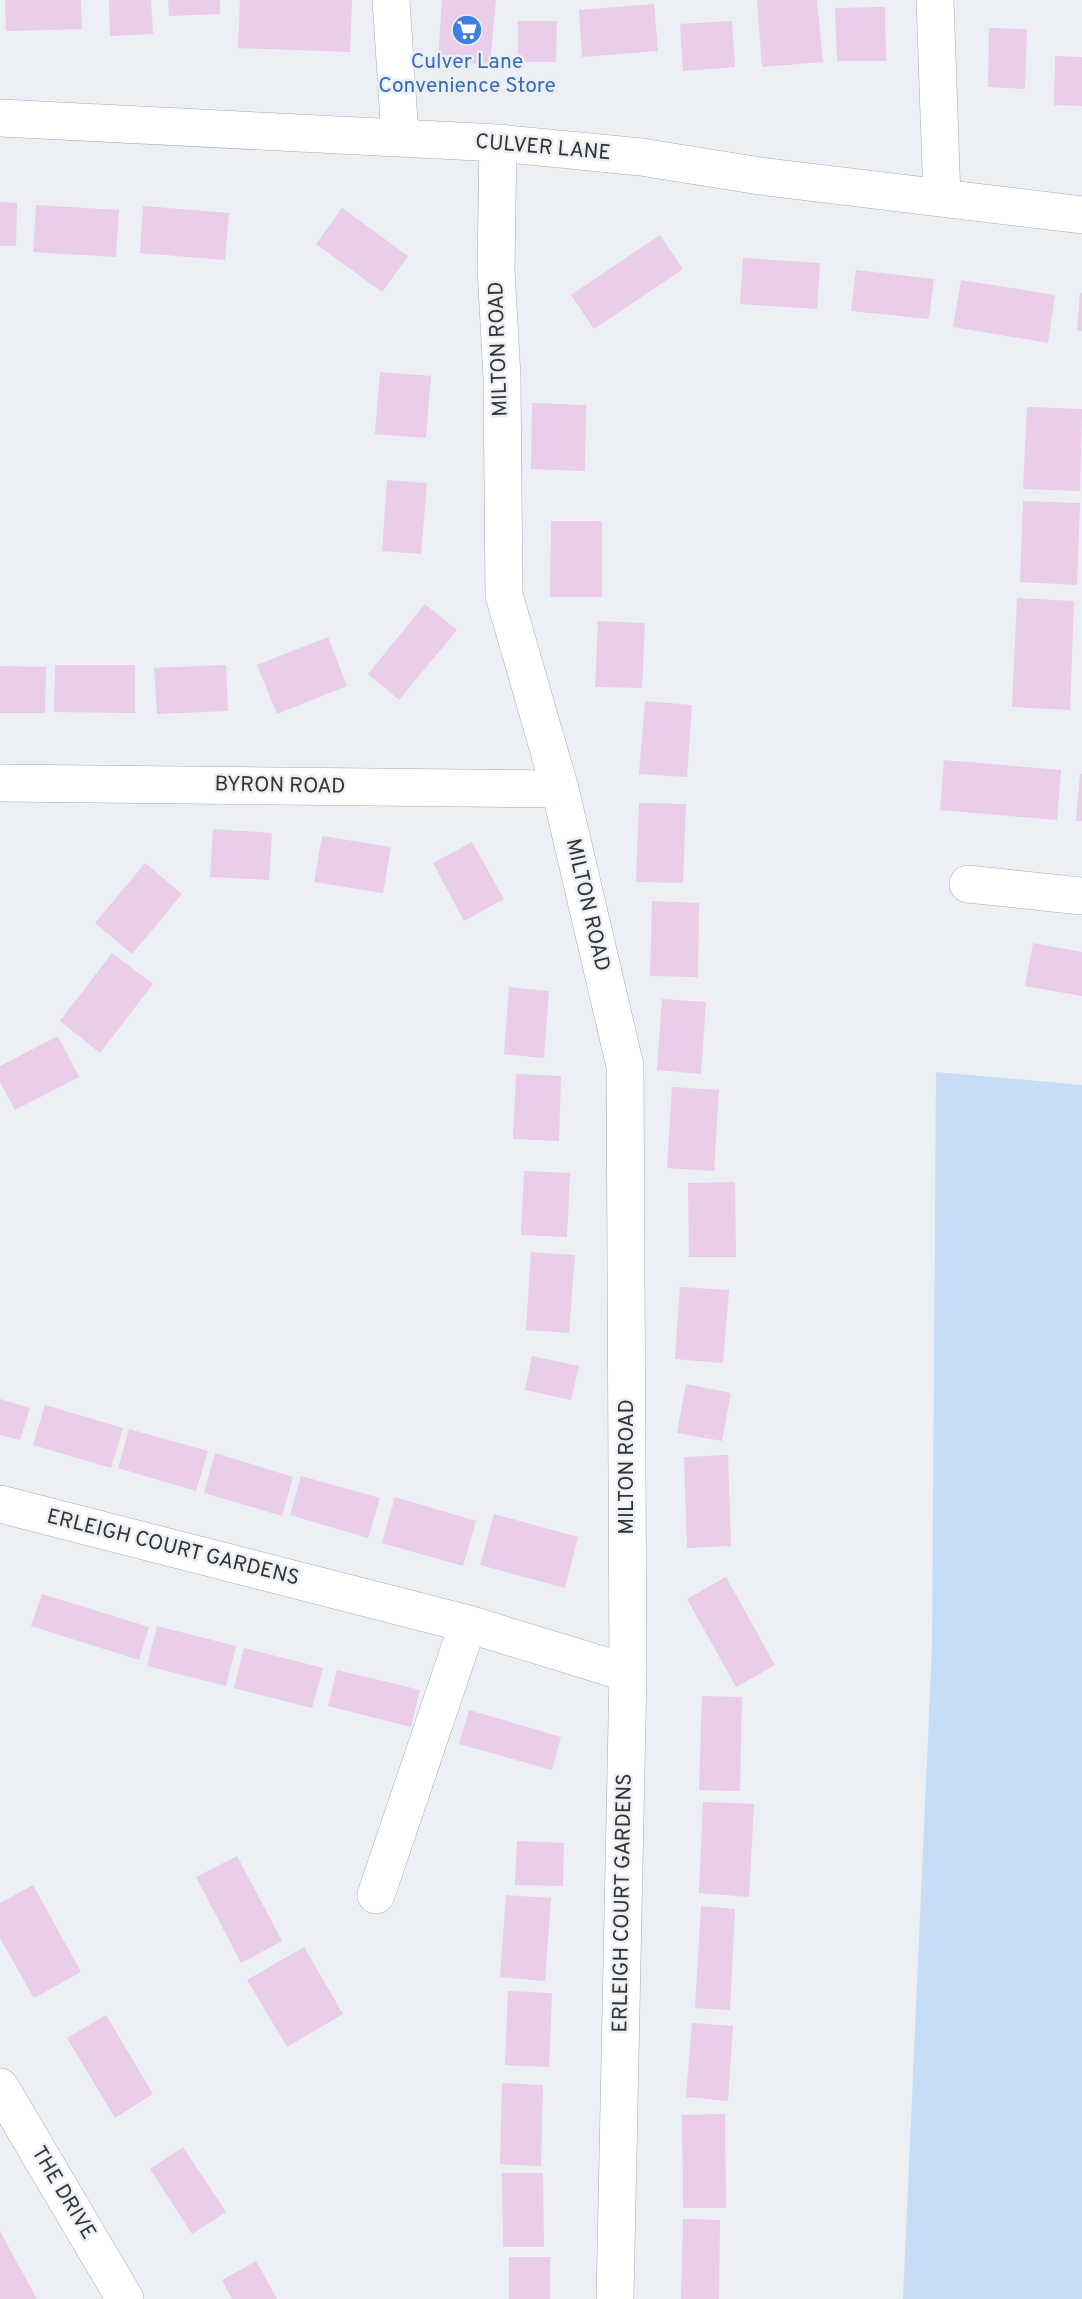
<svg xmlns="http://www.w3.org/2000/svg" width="1082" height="2299" font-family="Overpass,sans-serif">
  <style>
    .green { fill: #c7ddf6 }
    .building { fill: #e9cde9 }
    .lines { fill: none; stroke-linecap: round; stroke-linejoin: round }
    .minor-casing { stroke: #a7abaf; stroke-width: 38 }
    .minor { stroke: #fff; stroke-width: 37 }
    .labels { text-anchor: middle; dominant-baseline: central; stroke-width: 5; stroke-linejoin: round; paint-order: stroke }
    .shop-label { font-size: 21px; fill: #366cbe; stroke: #eceff3 }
    .street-label { font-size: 21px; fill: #333436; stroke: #eceff3 }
  </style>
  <rect width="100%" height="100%" fill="#eceff3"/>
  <!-- green -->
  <path class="green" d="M936 1072 1082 1085V2299H903L932 1647Z"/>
  <!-- building -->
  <path class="building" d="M5 0H81L82 29 6 31Z
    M109 0H151L153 34 110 36Z
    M168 0H220V14L169 16Z
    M240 0H352L350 52 238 48Z
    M442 0H496L490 65 438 60Z
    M757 0H817L823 62 762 67Z
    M654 4 658 51 582 57 579 10Z
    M885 7 886 61H837L835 8Z
    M518 21H557L556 62H518Z
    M732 21 735 67 683 71 680 24Z
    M989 28 1027 29 1025 89 988 87Z
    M1055 56 1082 57V106L1054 105Z
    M0 202 17 203 16 246H0Z
    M36 205 119 210 116 257 33 252Z
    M143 206 229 213 225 260 140 253Z
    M342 208 408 256 382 292 316 244Z
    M660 235 683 269 594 329 571 295Z
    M743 258 820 263 817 309 740 304Z
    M856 270 934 279 929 319 851 311Z
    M961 280 1055 295 1048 343 953 327Z
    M1080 293H1082V331H1077Z
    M380 372 431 376 426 438 375 434Z
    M532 403 586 405 585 471 531 469Z
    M1027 407 1082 409 1080 491 1023 489Z
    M387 480 427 483 421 554 382 551Z
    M1023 501 1080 503 1077 585 1020 582Z
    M551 521H602V597H550Z
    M1017 598 1074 601 1070 710 1012 707Z
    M425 604 457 630 399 700 368 674Z
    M598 621 645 623 642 688 595 687Z
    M328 637 347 686 277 714 257 665Z
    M55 665H135V713L54 712Z
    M226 665 228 711 157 714 154 668Z
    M0 666 46 667 45 713H0Z
    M645 701 692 705 687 777 639 774Z
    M944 760 1061 770 1057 820 940 810Z
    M1080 774H1082V821H1076Z
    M639 803 686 804 683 883 636 882Z
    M213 829 272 833 269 880 210 877Z
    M322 836 391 847 383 893 314 882Z
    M472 842 504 899 464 921 433 863Z
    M145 863 182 894 132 954 95 923Z
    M652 901 699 903 698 977 650 976Z
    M1033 943 1082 952V996L1025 986Z
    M112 953 153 984 100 1053 60 1021Z
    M509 987 549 991 544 1058 504 1054Z
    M662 999 706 1002 701 1074 657 1070Z
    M58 1036 79 1077 15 1110 0 1082V1066Z
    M516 1074 561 1076 559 1141 513 1139Z
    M672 1087 719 1090 714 1171 667 1168Z
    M524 1171 570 1173 567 1237 521 1235Z
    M735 1182 736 1257H689L688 1183Z
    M531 1252 575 1255 569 1333 526 1330Z
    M680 1287 729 1290 723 1363 675 1359Z
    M532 1356 579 1366 571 1400 525 1390Z
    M686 1384 731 1393 722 1441 677 1433Z
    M0 1399 30 1408 20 1440 0 1435Z
    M45 1405 123 1428 111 1468 33 1445Z
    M129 1429 208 1451 196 1491 118 1468Z
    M215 1453 293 1477 282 1516 204 1493Z
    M728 1455 731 1546 687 1548 684 1457Z
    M301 1476 380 1498 368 1538 290 1515Z
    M395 1497 476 1521 463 1566 382 1543Z
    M494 1514 578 1537 565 1588 480 1565Z
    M726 1577 775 1665 736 1687 687 1599Z
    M42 1594 149 1627 139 1660 31 1626Z
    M157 1626 236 1646 226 1686 147 1666Z
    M244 1648 323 1668 312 1708 234 1688Z
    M337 1670 420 1690 411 1727 328 1706Z
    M702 1696 742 1697 740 1791 699 1790Z
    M469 1710 561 1737 552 1770 459 1744Z
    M703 1802 754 1804 749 1897 699 1893Z
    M517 1841 564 1843 563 1886 515 1885Z
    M237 1856 282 1941 241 1963 196 1877Z
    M33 1885 81 1972 34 1998 0 1938V1903Z
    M506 1895 551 1898 545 1981 500 1977Z
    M701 1906 735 1909 730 2010 695 2008Z
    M304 1947 343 2014 287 2047 247 1980Z
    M508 1991 552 1993 549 2067 505 2065Z
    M106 2015 153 2094 115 2118 67 2038Z
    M692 2023 733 2026 728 2101 686 2097Z
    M502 2083 543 2085 541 2166 500 2164Z
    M725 2114 726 2208H683L682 2115Z
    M183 2147 226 2212 192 2234 150 2169Z
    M502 2173H543L544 2247H503Z
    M683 2219 720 2220 719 2299H681Z
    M0 2231 20 2268 37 2299H0Z
    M509 2257H550V2299H509Z
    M256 2261 277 2299H232L222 2280Z"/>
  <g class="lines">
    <!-- minor casing -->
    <g class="minor-casing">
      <path id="minor" d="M391 0 400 136
        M935 0 942 198
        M0 118 498 143 641 157 760 176 1082 215
        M498 143 496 269 502 377 504 595 560 789 625 1066 628 1673 615 2299
        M0 783 560 789
        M968 884 1082 896
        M0 1504 468 1624 628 1673
        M376 1895 468 1624
        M0 2087 125 2299"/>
    </g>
    <!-- minor -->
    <use href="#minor" class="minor"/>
  </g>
  <!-- icons -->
  <defs>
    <g id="supermarket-disc" transform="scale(1.575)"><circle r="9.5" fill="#3f7fe0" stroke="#eceff3"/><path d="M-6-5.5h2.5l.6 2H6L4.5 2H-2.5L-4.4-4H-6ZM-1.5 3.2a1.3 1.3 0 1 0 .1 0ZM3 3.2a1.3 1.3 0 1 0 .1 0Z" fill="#fff"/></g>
  </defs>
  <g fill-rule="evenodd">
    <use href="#supermarket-disc" x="467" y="30"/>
  </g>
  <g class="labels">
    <!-- shop labels -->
    <g class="shop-label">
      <text x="467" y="62">Culver Lane<tspan x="467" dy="24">Convenience Store</tspan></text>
    </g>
    <!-- street labels -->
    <g class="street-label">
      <text transform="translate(543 148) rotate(5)">CULVER LANE</text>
      <text transform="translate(499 349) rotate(-92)">MILTON ROAD</text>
      <text transform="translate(280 786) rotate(1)">BYRON ROAD</text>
      <text transform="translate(587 905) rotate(77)">MILTON ROAD</text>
      <text transform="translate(627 1467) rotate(-90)">MILTON ROAD</text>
      <text transform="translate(173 1548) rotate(14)">ERLEIGH COURT GARDENS</text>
      <text transform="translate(623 1903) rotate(-89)">ERLEIGH COURT GARDENS</text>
      <text transform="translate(63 2193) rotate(59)">THE DRIVE</text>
    </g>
  </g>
</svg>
